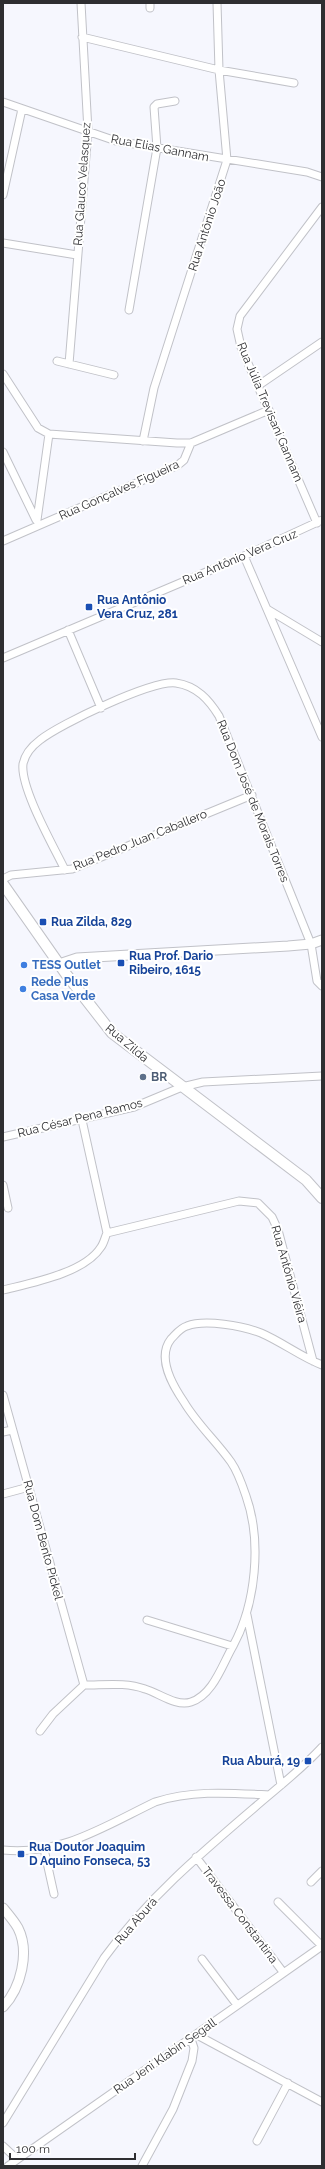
<svg xmlns="http://www.w3.org/2000/svg" width="325" height="2169" font-family="Raleway,sans-serif">
  <style>
    .lines { fill: none; stroke-linecap: round; stroke-linejoin: round }
    .minor-casing { stroke: #c1c2c8; stroke-width: 9 }
    .tertiary-casing { stroke: #c1c2c8; stroke-width: 11 }
    .secondary-casing { stroke: #c1c2c8; stroke-width: 12 }
    .minor { stroke: #fff; stroke-width: 7 }
    .tertiary { stroke: #fff; stroke-width: 9 }
    .secondary { stroke: #fff; stroke-width: 10 }
    .transit-dot { fill: #1a4fb4; stroke: #fff; stroke-width: 1.5 }
    .shop-dot { fill: #3f7fe0; stroke: #fff; stroke-width: 1.5 }
    .service-dot { fill: #5c6f8a; stroke: #fff; stroke-width: 1.5 }
    .labels { text-anchor: middle; dominant-baseline: central; stroke-width: 4; stroke-linejoin: round; paint-order: stroke }
    .street-label { font-size: 12px; fill: #2e2e31; stroke: #fff }
    .transit-label { font-size: 12px; font-weight: bold; fill: #164399; stroke: #fff; text-anchor: start }
    .shop-label { font-size: 12px; font-weight: bold; fill: #366cbe; stroke: #fff; text-anchor: start }
    .service-label { font-size: 12px; font-weight: bold; fill: #4e5e75; stroke: #fff; text-anchor: start }
  </style>
  <rect width="100%" height="100%" fill="#f6f7fe"/>
  <g class="lines">
    <!-- minor casing -->
    <g class="minor-casing">
      <path id="minor" d="M150 8V3
        M82 37 219 70 294 83
        M3 102 116 141 307 172 322 177
        M3 195 22 109
        M3 243 77 255
        M129 310 157 148 154 107 157 104 175 101
        M57 361 114 375
        M69 364 88 131 81 3
        M3 374 38 428 49 434 177 443H191L269 410
        M259 385 322 342
        M143 441 154 388 227 160 219 70 217 3
        M3 452 36 520
        M37 520 49 434
        M317 523 241 347 237 329 240 316 322 207
        M3 541 178 465 184 460 191 443
        M244 556 322 737
        M267 609 322 642
        M68 630 101 708
        M3 658 244 556 322 520
        M65 870C54 847 20 788 23 764 25 754 32 746 40 740 60 724 152 680 176 683 197 686 209 700 219 716L311 944 317 981 322 986
        M3 879 11 875 72 869 252 795
        M3 1137 134 1107 182 1087 203 1082 322 1076
        M3 1185 8 1208
        M107 1233 239 1201 258 1203 272 1217 278 1230 313 1361
        M3 1290C31 1283 85 1273 101 1247 104 1243 105 1237 107 1233L82 1120
        M3 1395 84 1685
        M3 1432 12 1430
        M3 1494 29 1487
        M247 1615 281 1785
        M147 1620 232 1646
        M40 1731 53 1714 84 1685C105 1685 126 1682 145 1689 159 1693 176 1707 191 1702 213 1695 222 1665 233 1646 256 1604 262 1541 246 1496 242 1484 238 1472 231 1462 216 1441 197 1424 184 1402 173 1386 156 1358 171 1339 176 1334 180 1328 187 1326 205 1319 243 1326 261 1333 282 1342 301 1357 322 1365
        M44 1849 54 1894
        M3 1850C60 1856 105 1826 155 1802 192 1790 230 1793 269 1795
        M196 1857 283 1972
        M311 1882 322 1871
        M278 1902 322 1946
        M202 1959 237 2005
        M197 2035 322 2102
        M3 2123 104 1958C146 1900 200 1854 254 1808 277 1788 302 1769 322 1747
        M257 2141 288 2083
        M3 2146 17 2159
        M8 2166 322 1946
        M142 2166 173 2109 192 2061 194 2048 191 2039"/>
    </g>
    <!-- tertiary casing -->
    <g class="tertiary-casing">
      <path id="tertiary" d="M59 964 77 958 288 946 311 944 322 940
        M3 1908C8 1914 14 1921 18 1928 30 1952 21 1988 3 2007"/>
    </g>
    <!-- secondary casing -->
    <g class="secondary-casing">
      <path id="secondary" d="M3 884 66 974 112 1033 306 1180 322 1198"/>
    </g>
    <!-- minor -->
    <use href="#minor" class="minor"/>
    <!-- tertiary -->
    <use href="#tertiary" class="tertiary"/>
    <!-- secondary -->
    <use href="#secondary" class="secondary"/>
  </g>
  <!-- markers -->
  <g class="transit-dot">
    <rect x="85" y="603" width="8" height="8" rx="2"/>
    <rect x="39" y="918" width="8" height="8" rx="2"/>
    <rect x="117" y="959" width="8" height="8" rx="2"/>
    <rect x="304" y="1757" width="8" height="8" rx="2"/>
    <rect x="17" y="1850" width="8" height="8" rx="2"/>
  </g>
  <g class="shop-dot">
    <circle cx="24" cy="965" r="4"/>
    <circle cx="23" cy="989" r="4"/>
  </g>
  <circle class="service-dot" cx="143" cy="1077" r="4"/>
  <g class="labels">
    <!-- street labels -->
    <g class="street-label">
      <text transform="translate(160 148) rotate(11)">Rua Elias Gannam</text>
      <text transform="translate(82 184) rotate(-86)">Rua Glauco Velasquez</text>
      <text transform="translate(207 225) rotate(-72)">Rua Antônio João</text>
      <text transform="translate(270 412) rotate(67)">Rua Júlia Trevisani Gannam</text>
      <text transform="translate(119 490) rotate(-24)">Rua Gonçalves Figueira</text>
      <text transform="translate(240 557) rotate(-23)">Rua Antônio Vera Cruz</text>
      <text transform="translate(253 801) rotate(68)">Rua Dom José de Morais Torres</text>
      <text transform="translate(140 840) rotate(-22)">Rua Pedro Juan Caballero</text>
      <text transform="translate(127 1043) rotate(40)">Rua Zilda</text>
      <text transform="translate(80 1118) rotate(-14)">Rua César Pena Ramos</text>
      <text transform="translate(289 1274) rotate(74)">Rua Antônio Viêira</text>
      <text transform="translate(43 1540) rotate(75)">Rua Dom Bento Pickel</text>
      <text transform="translate(240 1915) rotate(53)">Travessa Constantina</text>
      <text transform="translate(136 1921) rotate(-49)">Rua Aburá</text>
      <text transform="translate(165 2056) rotate(-35)">Rua Jeni Klabin Segall</text>
    </g>
    <!-- transit labels -->
    <g class="transit-label">
      <text x="97" y="600">Rua Antônio<tspan x="97" dy="14">Vera Cruz, 281</tspan></text>
      <text x="51" y="922">Rua Zilda, 829</text>
      <text x="129" y="956">Rua Prof. Dario<tspan x="129" dy="14">Ribeiro, 1615</tspan></text>
      <text x="300" y="1761" text-anchor="end">Rua Aburá, 19</text>
      <text x="29" y="1847">Rua Doutor Joaquim<tspan x="29" dy="14">D Aquino Fonseca, 53</tspan></text>
    </g>
    <!-- shop labels -->
    <g class="shop-label">
      <text x="32" y="965">TESS Outlet</text>
      <text x="31" y="982">Rede Plus<tspan x="31" dy="14">Casa Verde</tspan></text>
    </g>
    <!-- service labels -->
    <g class="service-label">
      <text x="151" y="1077">BR</text>
    </g>
  </g>
  <!-- border -->
  <rect width="325" height="2169" fill="none" stroke="#2e2e31" stroke-width="8"/>
  <!-- scale -->
  <path d="M10 2153v6h125v-6" fill="none" stroke="#2e2e31" stroke-width="2"/>
  <text x="16" y="2153" font-size="12" fill="#2e2e31" stroke="#ffffff" stroke-width="3" paint-order="stroke">100 m</text>
</svg>
